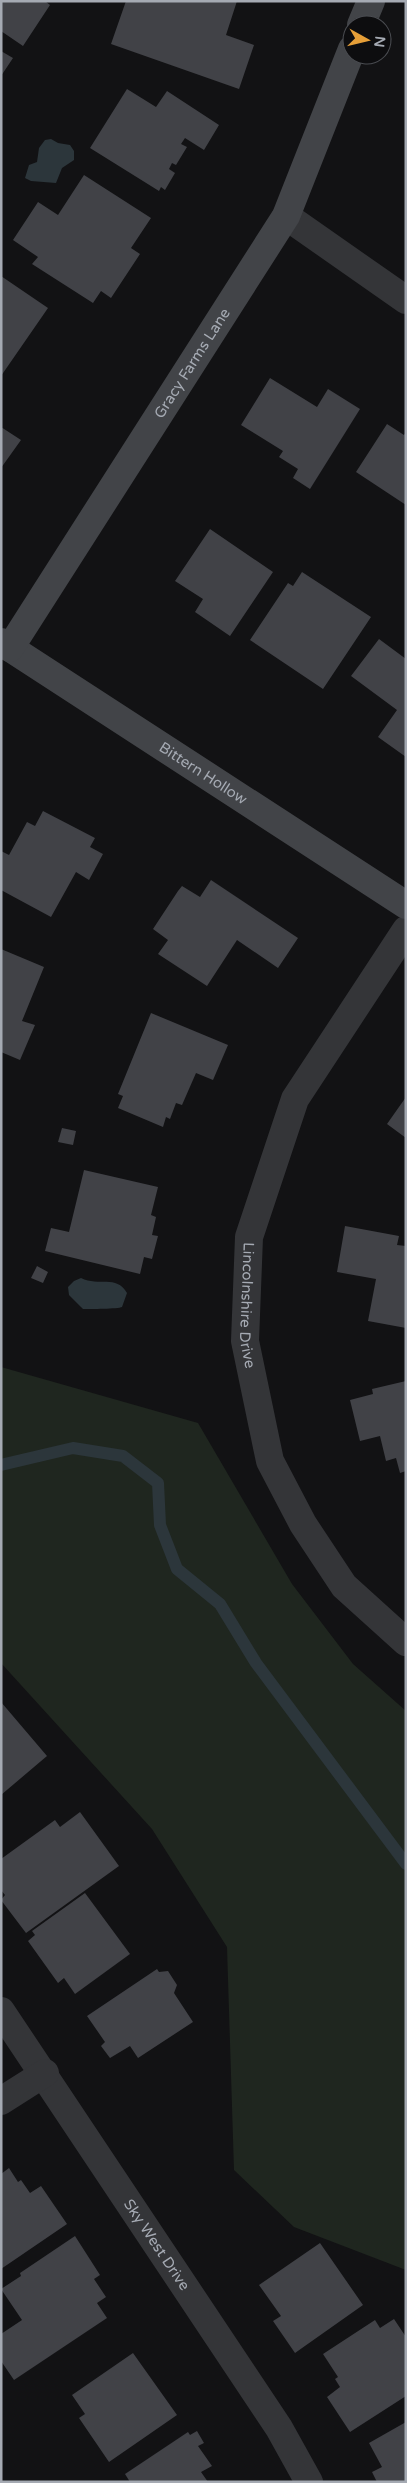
<svg xmlns="http://www.w3.org/2000/svg" width="407" height="2483" font-family="'Varela Round',sans-serif">
  <style>
    .green { fill: #1f261f }
    .water { fill: #2c363b }
    .lines { fill: none; stroke-linecap: round; stroke-linejoin: round }
    .stream { stroke: #2c363b; stroke-width: 12 }
    .building { fill: #414247 }
    .street { stroke: #343538; stroke-width: 28 }
    .secondary { stroke: #424448; stroke-width: 28 }
    .labels { text-anchor: middle; dominant-baseline: central; stroke-width: 4; stroke-linejoin: round; paint-order: stroke }
    .street-label { font-size: 15px; fill: #a5aab3; stroke: #0d0d0f }
  </style>
  <rect width="100%" height="100%" fill="#121214"/>
  <!-- green -->
  <path class="green" d="M1 1367 198 1423 292 1584 353 1664 406 1711V2270L294 2227 234 2170 227 1947 152 1829 1 1663Z"/>
  <!-- water -->
  <path class="water" d="M51 139 58 143 70 145 74 151V160L62 168 56 183 31 181 25 178 29 165 37 162 39 148 45 140Z
    M81 1278C99 1287 116 1274 127 1293L122 1307C118 1309 90 1309 83 1309L69 1295 68 1287 74 1281Z"/>
  <g class="lines">
    <!-- stream -->
    <path class="stream" d="M1 1465 73 1448 123 1456 158 1483 160 1525 177 1569 220 1604 256 1663 406 1864"/>
  </g>
  <!-- building -->
  <path class="building" d="M1 1H45L50 5 23 46 1 31Z
    M126 1H237L226 35 254 45 239 89 111 44Z
    M1 51 13 58 1 76Z
    M127 89 156 107 167 91 219 125 204 150 185 138 181 144 187 147 176 165 172 163 169 169 175 173 165 190 161 187 159 191 90 148Z
    M84 175 151 218 131 248 140 254 111 298 101 291 93 303 32 264 38 257 13 240 38 202 58 215Z
    M1 276 48 308 1 376Z
    M270 378 317 407 328 389 360 409 310 489 293 478 298 469 279 457 283 451 241 425Z
    M387 424 404 435 406 432V505L356 472Z
    M1 427 21 440 1 468Z
    M210 529 273 572 230 636 195 612 203 599 175 581Z
    M302 572 371 617 323 689 250 640 288 583 293 586Z
    M379 639 406 659V757L378 737 397 710 351 676Z
    M43 811 95 838 90 847 103 854 89 880 76 872 51 917 1 890V851L9 855 27 822 35 826Z
    M211 880 298 938 278 968 237 940 207 986 158 954 168 940 153 929 178 891 182 886 200 897Z
    M1 949 44 967 22 1021 35 1025 20 1060 1 1052Z
    M151 1013 228 1045 213 1080 196 1073 182 1105 176 1103 170 1119 166 1117 163 1127 118 1108 123 1096 118 1094Z
    M406 1097V1138L387 1124Z
    M62 1128 76 1131 73 1145 58 1142Z
    M84 1170 158 1187 151 1215 156 1217 152 1235 158 1236 152 1259 144 1257 140 1274 45 1251 51 1228 69 1232Z
    M345 1226 399 1236 397 1245 406 1246V1328L368 1321 376 1279 337 1272Z
    M37 1266 48 1272 43 1283 31 1278Z
    M406 1381V1471L400 1473 396 1458 386 1461 380 1436 360 1441 350 1400 373 1394 372 1389Z
    M1 1702 47 1756 1 1795Z
    M80 1812 119 1866 26 1933 1 1900 5 1895 1 1890V1859L55 1820 60 1827Z
    M85 1893 130 1954 75 1994 64 1978 58 1983 28 1941 35 1935 32 1931Z
    M157 1969 159 1972 168 1971 177 1985 174 1993 193 2022 138 2058 130 2046 110 2058 101 2046 105 2042 87 2016Z
    M9 2168 18 2182 21 2180 30 2193 41 2186 67 2224 1 2269V2174Z
    M75 2236 100 2275 94 2279 106 2297 97 2303 107 2318 14 2380 1 2361V2334L22 2320 1 2289 21 2276 20 2273Z
    M320 2243 363 2305 295 2353 273 2321 281 2316 259 2285Z
    M394 2319 406 2337V2396L350 2432 327 2397 340 2387 335 2379 338 2377 323 2354 375 2320 380 2328Z
    M133 2353 177 2415 109 2462 79 2418 85 2414 72 2395Z
    M406 2422V2482H377L372 2472 382 2467 369 2443Z
    M197 2431 204 2443 198 2446 212 2466 201 2472 208 2482H130L125 2474 188 2432 190 2435Z"/>
  <g class="lines">
    <!-- street -->
    <g class="street">
      <path d="M286 216 406 300"/>
      <path id="s1" d="M406 930 295 1099 249 1237 245 1341 270 1461 303 1524 344 1586 406 1642"/>
      <path id="s2" d="M1 2011 279 2428 309 2482"/>
      <path d="M1 2101 45 2073"/>
    </g>
    <!-- secondary -->
    <g class="secondary">
      <path d="M361 25 371 1"/>
      <path id="s3" d="M1 642 406 905"/>
      <path id="s4" d="M10 648 286 216 352 49"/>
    </g>
  </g>
  <g class="labels">
    <!-- street labels -->
    <g class="street-label">
      <text stroke="none"><textPath href="#s4" startOffset="338">Gracy Farms Lane</textPath></text>
      <text stroke="none"><textPath href="#s3" startOffset="241">Bittern Hollow</textPath></text>
      <text stroke="none"><textPath href="#s1" startOffset="416">Lincolnshire Drive</textPath></text>
      <text stroke="none"><textPath href="#s2" startOffset="281">Sky West Drive</textPath></text>
    </g>
  </g>
  <!-- border -->
  <rect width="407" height="2483" fill="none" stroke="#a5aab3" stroke-width="5"/>
  <!-- north arrow -->
  <g transform="translate(367 40) rotate(98)"><circle r="24" fill="#0d0d0f" stroke="#4a4c51"/>
  <path d="M0-4L9 19L0 12L-9 19Z" fill="#e69f38"/>
  <text y="-8" font-size="14" font-weight="bold" text-anchor="middle" fill="#a5aab3">N</text>
  </g>
</svg>
